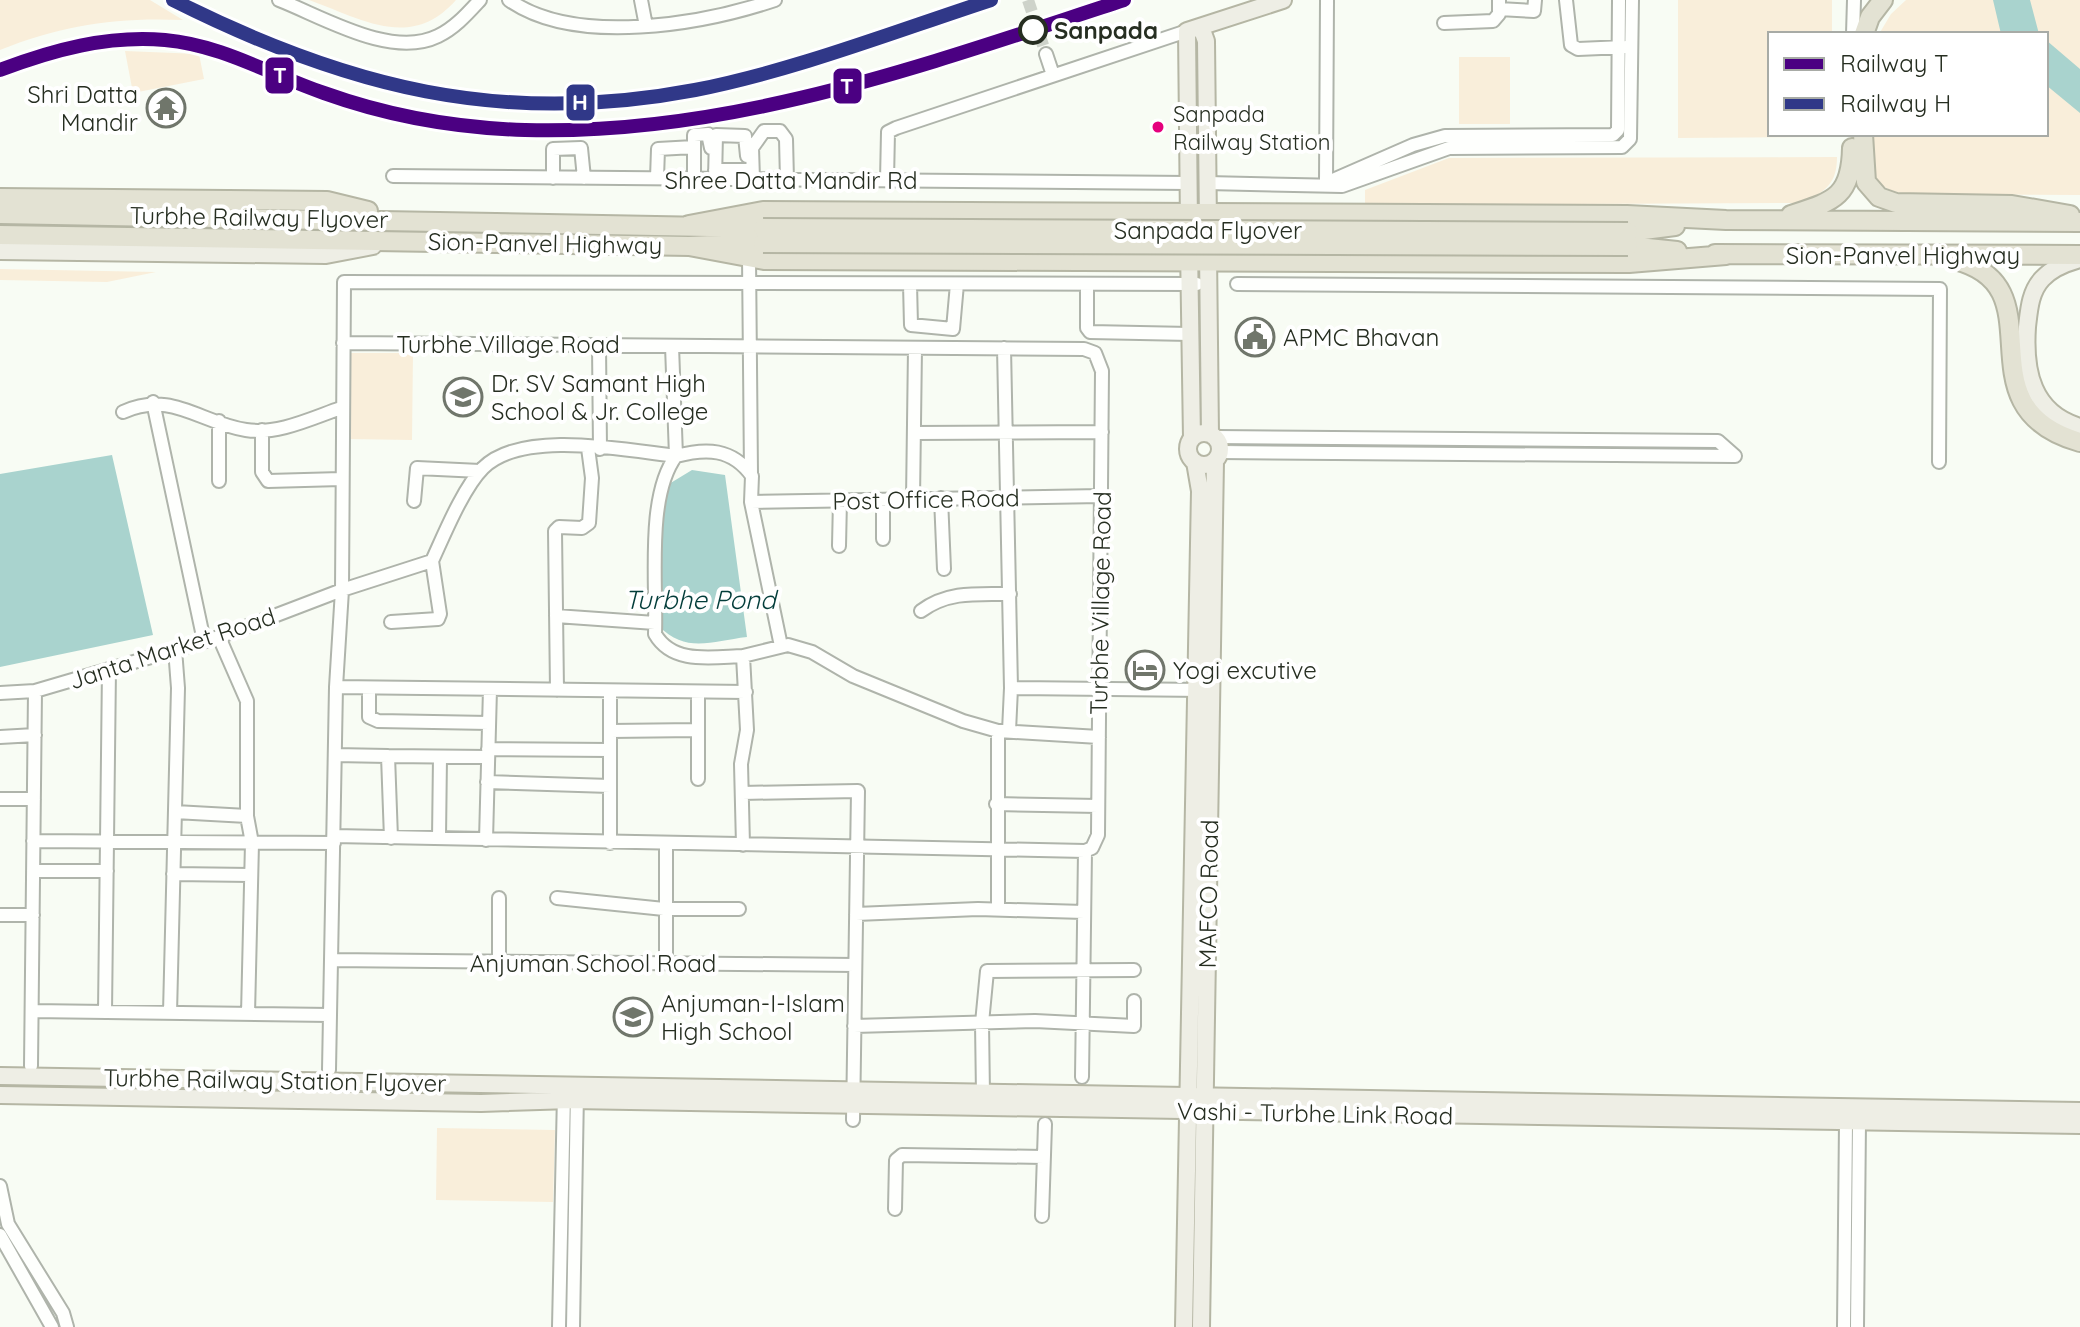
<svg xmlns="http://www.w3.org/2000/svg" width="2080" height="1327" font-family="Quicksand,sans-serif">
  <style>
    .green { fill: #f9eeda }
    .water { fill: #a9d3ce }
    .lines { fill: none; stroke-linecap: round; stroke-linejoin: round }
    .minor-tunnel { stroke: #ced3ca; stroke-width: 12; stroke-dasharray: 12 6; stroke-linecap: butt }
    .minor-casing { stroke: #afb4ab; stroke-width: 16 }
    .major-casing { stroke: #b5b6a4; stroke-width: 20 }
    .highway-casing { stroke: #b5b6a4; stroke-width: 22 }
    .minor { stroke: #fefffd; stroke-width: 12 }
    .major { stroke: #eeeee5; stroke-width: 16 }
    .highway { stroke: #e3e2d3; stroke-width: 18 }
    .highway-bridge-casing { stroke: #b5b6a4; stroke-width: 22; stroke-linecap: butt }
    .highway-bridge { stroke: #e3e2d3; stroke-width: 18 }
    .rail-1-casing { stroke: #fff; stroke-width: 20 }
    .rail-2-casing { stroke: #fff; stroke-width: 20 }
    .rail-1 { stroke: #4b0082; stroke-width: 14 }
    .rail-2 { stroke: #303888; stroke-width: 14 }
    .stop-dot { fill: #fff; stroke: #262e21; stroke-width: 4 }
    .bus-dot { fill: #e5007d; stroke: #fff; stroke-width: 3 }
    .labels { text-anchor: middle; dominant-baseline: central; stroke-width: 8; stroke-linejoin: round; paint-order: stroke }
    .bus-label { font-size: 22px; fill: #262e21; stroke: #fff; text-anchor: start }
    .stop-label { font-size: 24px; font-weight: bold; fill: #262e21; stroke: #fff; text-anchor: start }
    .poi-label { font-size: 24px; fill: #262e21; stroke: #fff; text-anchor: start }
    .street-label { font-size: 24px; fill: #262e21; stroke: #fff }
    .water-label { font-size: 26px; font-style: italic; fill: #033d3a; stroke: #fff }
    .line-badge { stroke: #fff; stroke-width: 3 }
    .badge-label { font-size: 22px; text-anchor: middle; font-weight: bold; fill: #fff }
  </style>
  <rect width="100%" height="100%" fill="#f8fcf4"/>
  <!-- green -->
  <path class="green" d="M0 0H150L183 20C117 17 61 25 0 50Z
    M309 0H456C411 51 362 19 309 0Z
    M1678 0H1832V34H1770V134H1832V137L1678 138Z
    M1906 0H2080V195L1911 194C1869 191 1871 169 1872 134H2046V34H1879L1891 14Z
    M125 51 199 54 204 79 133 93Z
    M1459 57H1510V124H1459Z
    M1837 157C1837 184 1825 192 1801 203L1365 205V190L1449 158Z
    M0 269 156 272 107 282 0 280Z
    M348 353H413L412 440 347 439Z
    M437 1128 555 1130 553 1202 436 1200Z"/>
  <!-- water -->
  <path class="water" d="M2030 0 2039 34H2001L1993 0Z
    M2046 40 2080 69V113L2046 85Z
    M112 455 153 635 0 667V474Z
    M692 470 725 475 747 637C712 641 686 654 659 626L664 487Z"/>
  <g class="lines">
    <!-- minor-tunnel -->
    <path class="minor-tunnel" d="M1028 0 1046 54"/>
    <!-- minor casing -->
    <g class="minor-casing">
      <path id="minor" d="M279 0C323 17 391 59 438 36 455 28 468 13 480 0
        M509 0C576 47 703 24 775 0
        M641 0 646 26
        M1566 0 1571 45 1578 49 1624 47
        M1499 9 1534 11 1535 0
        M1444 23 1493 21 1499 14V0
        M1853 34 1854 0
        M1046 54 1053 75
        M715 170H747
        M393 176 1189 183
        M553 178V149L581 148 584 178
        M657 178 658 149 694 147
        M694 179V135L708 134 711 148
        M715 179 716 135 745 136 747 156
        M753 179 752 148 764 131H780L786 139 787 180
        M887 180 888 132 896 128 1187 31
        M1207 183 1342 186 1449 148 1622 147 1630 139 1632 0
        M1326 183 1413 145 1445 136 1613 135 1618 130 1619 0
        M1326 183 1327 0
        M749 257 751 474
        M910 284 911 325 953 329 957 284
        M1087 284V328L1090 332 1190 334
        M1237 284 1940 289 1939 462
        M599 345 600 449
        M153 402 204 641
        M123 412C172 390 200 423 246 430 278 435 312 418 341 408
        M219 421V481
        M262 430V472L268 481 341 479
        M914 433 1102 432
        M1216 437 1718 441 1735 456
        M1220 452 1735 456
        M941 498 944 569
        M913 499 915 348
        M883 500V539
        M414 501 417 468 480 471
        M751 502 1101 496
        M839 546 840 500
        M921 611C948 591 977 594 1010 594
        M556 616 655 623
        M391 622 438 619 440 614 432 561
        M219 637 247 701V816L252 843 248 1014
        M743 656C712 657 673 665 655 634 657 583 646 496 676 456 706 448 732 448 752 476L751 502 781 646
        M336 687 746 692
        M369 688V717L378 721 489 723
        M1011 688 1204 690
        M557 690 555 531 559 527 582 528 589 523 592 478 588 448
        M610 691V843
        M0 693 35 691 219 637 342 590 432 561C444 535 463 488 483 468 522 429 625 450 676 456L672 346
        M610 731 697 730
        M0 737 35 735
        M488 749 610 750
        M335 755 388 756
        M698 779V693
        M487 782 610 786
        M742 793 858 791 853 1120
        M0 799H34
        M996 804 1098 806
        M175 812 247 816
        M334 836 1085 851 1092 848 1098 835 1102 371 1095 353 1084 349 343 343
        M391 838 388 756 488 757
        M439 838 440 757
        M486 840 490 689
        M33 841 334 843
        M666 844V963
        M743 845 741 764 747 730 743 656 788 645 812 652 853 676 963 721 998 731 1099 737
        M33 871H107
        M173 874 251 875
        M557 898 664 909H739
        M998 910V731H1009L1011 688 1004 348
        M856 914 978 909 1084 912
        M0 915H33
        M331 960 855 965
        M499 962V898
        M32 1011 330 1015
        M105 1012 109 669
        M170 1013 178 688 175 649
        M854 1026 1035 1021 1134 1026V1001
        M31 1066 35 691
        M329 1070 336 687 342 590 344 282 1197 284
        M1082 1077 1085 851
        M983 1095 982 1023 987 971 1134 970
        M1856 1114 1859 1122 1857 1327
        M0 1186 8 1224 63 1313 67 1327
        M895 1209 896 1160 902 1155 1044 1157
        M1042 1216 1045 1124
        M0 1235 52 1327
        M559 1327 564 1094
        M573 1327 577 1092
        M1844 1327 1846 1122 1849 1115"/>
    </g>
    <!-- major casing -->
    <g class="major-casing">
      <path id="major" d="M1201 27 1206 41 1208 224
        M1189 225 1187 31 1283 0
        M1189 248 1192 438
        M0 251 326 255 373 246
        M1208 252 1210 434
        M2080 259C2065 263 2052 268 2042 279 2030 292 2029 310 2027 327 2024 371 2032 413 2080 427
        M1188 449a16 16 0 1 1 32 0a16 16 0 1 1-32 0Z
        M0 1076 2080 1111
        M0 1095 481 1103 571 1100 2080 1125
        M1184 1327 1200 491 1195 462
        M1201 1327 1215 461"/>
    </g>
    <!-- highway casing -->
    <g class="highway-casing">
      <path id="highway" d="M1864 34 1870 17 1883 0
        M1863 134 1866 182 1879 197 1896 203 2012 205 2070 215
        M0 198 327 201 368 211
        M0 214 763 228
        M1791 215C1834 201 1851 197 1852 148
        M689 225 763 211 1627 215 1726 220 2080 222
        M1628 232 1675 226
        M0 235 689 246 763 243
        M689 246 764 260 1629 263 1726 255
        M1628 246 1677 251
        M1715 254 2080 255
        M1955 260C2062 287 1956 407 2080 442"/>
    </g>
    <!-- minor -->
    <use href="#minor" class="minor"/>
    <!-- major -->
    <use href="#major" class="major"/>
    <!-- highway -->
    <use href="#highway" class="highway"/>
    <!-- highway-bridge casing -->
    <g class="highway-bridge-casing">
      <path id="highway-bridge" d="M763 228 1628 232
        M763 243 1628 246"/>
    </g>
    <!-- highway-bridge -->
    <use href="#highway-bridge" class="highway-bridge"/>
    <!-- rail-1 casing -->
    <g class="rail-1-casing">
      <path id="rail-1" d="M0 70C53 50 107 35 165 40 222 45 271 75 324 93 388 116 458 128 525 130 732 136 930 63 1124 0"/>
    </g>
    <!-- rail-2 casing -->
    <g class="rail-2-casing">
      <path id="rail-2" d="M173 0C346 87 501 127 695 90 796 70 893 32 991 0"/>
    </g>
    <!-- rail-1 -->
    <use href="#rail-1" class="rail-1"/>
    <!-- rail-2 -->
    <use href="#rail-2" class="rail-2"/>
  </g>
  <!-- icons -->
  <defs>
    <g id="temple-ring" transform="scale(2)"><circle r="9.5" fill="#fff" stroke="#70766b" stroke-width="1.5"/><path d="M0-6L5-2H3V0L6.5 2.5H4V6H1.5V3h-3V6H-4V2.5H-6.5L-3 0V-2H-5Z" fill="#70766b"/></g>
    <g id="civic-ring" transform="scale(2)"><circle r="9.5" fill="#fff" stroke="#70766b" stroke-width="1.5"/><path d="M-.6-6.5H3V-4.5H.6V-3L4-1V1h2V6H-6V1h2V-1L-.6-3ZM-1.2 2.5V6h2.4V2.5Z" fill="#70766b"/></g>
    <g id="school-ring" transform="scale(2)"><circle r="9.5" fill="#fff" stroke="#70766b" stroke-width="1.5"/><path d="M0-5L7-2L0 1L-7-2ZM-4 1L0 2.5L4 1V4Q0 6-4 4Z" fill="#70766b"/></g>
    <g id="hotel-ring" transform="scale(2)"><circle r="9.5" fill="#fff" stroke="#70766b" stroke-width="1.5"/><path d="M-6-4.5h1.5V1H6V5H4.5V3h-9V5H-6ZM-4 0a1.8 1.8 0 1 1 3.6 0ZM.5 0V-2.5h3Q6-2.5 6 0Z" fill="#70766b"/></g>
  </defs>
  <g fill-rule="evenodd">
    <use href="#temple-ring" x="166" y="108"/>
    <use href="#civic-ring" x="1255" y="337"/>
    <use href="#school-ring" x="463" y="397"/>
    <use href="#hotel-ring" x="1145" y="670"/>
    <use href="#school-ring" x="633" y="1017"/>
  </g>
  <!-- markers -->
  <circle class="stop-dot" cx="1033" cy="30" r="13"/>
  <circle class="bus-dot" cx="1158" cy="127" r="7"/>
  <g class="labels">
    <!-- bus labels -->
    <g class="bus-label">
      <text x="1173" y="114">Sanpada<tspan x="1173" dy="28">Railway Station</tspan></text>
    </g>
    <!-- stop labels -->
    <g class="stop-label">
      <text x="1054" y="30">Sanpada</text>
    </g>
    <!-- poi labels -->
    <g class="poi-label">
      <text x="138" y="94" text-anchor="end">Shri Datta<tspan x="138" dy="28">Mandir</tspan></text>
      <text x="1283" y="337">APMC Bhavan</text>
      <text x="491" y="383">Dr. SV Samant High<tspan x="491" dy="28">School &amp; Jr. College</tspan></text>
      <text x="1173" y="670">Yogi excutive</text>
      <text x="661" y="1003">Anjuman-I-Islam<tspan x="661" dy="28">High School</tspan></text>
    </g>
    <!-- street labels -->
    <g class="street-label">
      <text x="791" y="180">Shree Datta Mandir Rd</text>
      <text transform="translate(259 217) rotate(1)">Turbhe Railway Flyover</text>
      <text x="1208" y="230">Sanpada Flyover</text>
      <text transform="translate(545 243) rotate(1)">Sion-Panvel Highway</text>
      <text x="1903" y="255">Sion-Panvel Highway</text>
      <text x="508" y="344">Turbhe Village Road</text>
      <text transform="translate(926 499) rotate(-1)">Post Office Road</text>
      <text transform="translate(1100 603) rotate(-89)">Turbhe Village Road</text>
      <text transform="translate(172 648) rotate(-18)">Janta Market Road</text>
      <text transform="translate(1208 894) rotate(-89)">MAFCO Road</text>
      <text x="593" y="963">Anjuman School Road</text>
      <text transform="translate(275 1080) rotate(1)">Turbhe Railway Station Flyover</text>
      <text transform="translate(1315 1113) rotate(1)">Vashi - Turbhe Link Road</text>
    </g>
    <!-- water labels -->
    <g class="water-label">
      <text x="700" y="599">Turbhe Pond</text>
    </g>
  </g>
  <g class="line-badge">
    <rect x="264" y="56" width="31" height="39" rx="8" fill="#4b0082"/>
    <rect x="832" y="67" width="31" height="38" rx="8" fill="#4b0082"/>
    <rect x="565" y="83" width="31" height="39" rx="8" fill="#303888"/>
  </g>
  <g class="badge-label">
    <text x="280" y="83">T</text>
    <text x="847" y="94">T</text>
    <text x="580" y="110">H</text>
  </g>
  <!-- legend -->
  <rect x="1768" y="32" width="280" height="104" fill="#ffffff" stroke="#a8aba6" stroke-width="2"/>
  <rect x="1784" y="58" width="40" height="12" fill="#4b0082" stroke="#a8aba6" stroke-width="2"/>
  <text x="1840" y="72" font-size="24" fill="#262e21">Railway T</text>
  <rect x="1784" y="98" width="40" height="12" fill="#303888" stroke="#a8aba6" stroke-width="2"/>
  <text x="1840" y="112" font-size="24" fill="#262e21">Railway H</text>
</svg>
